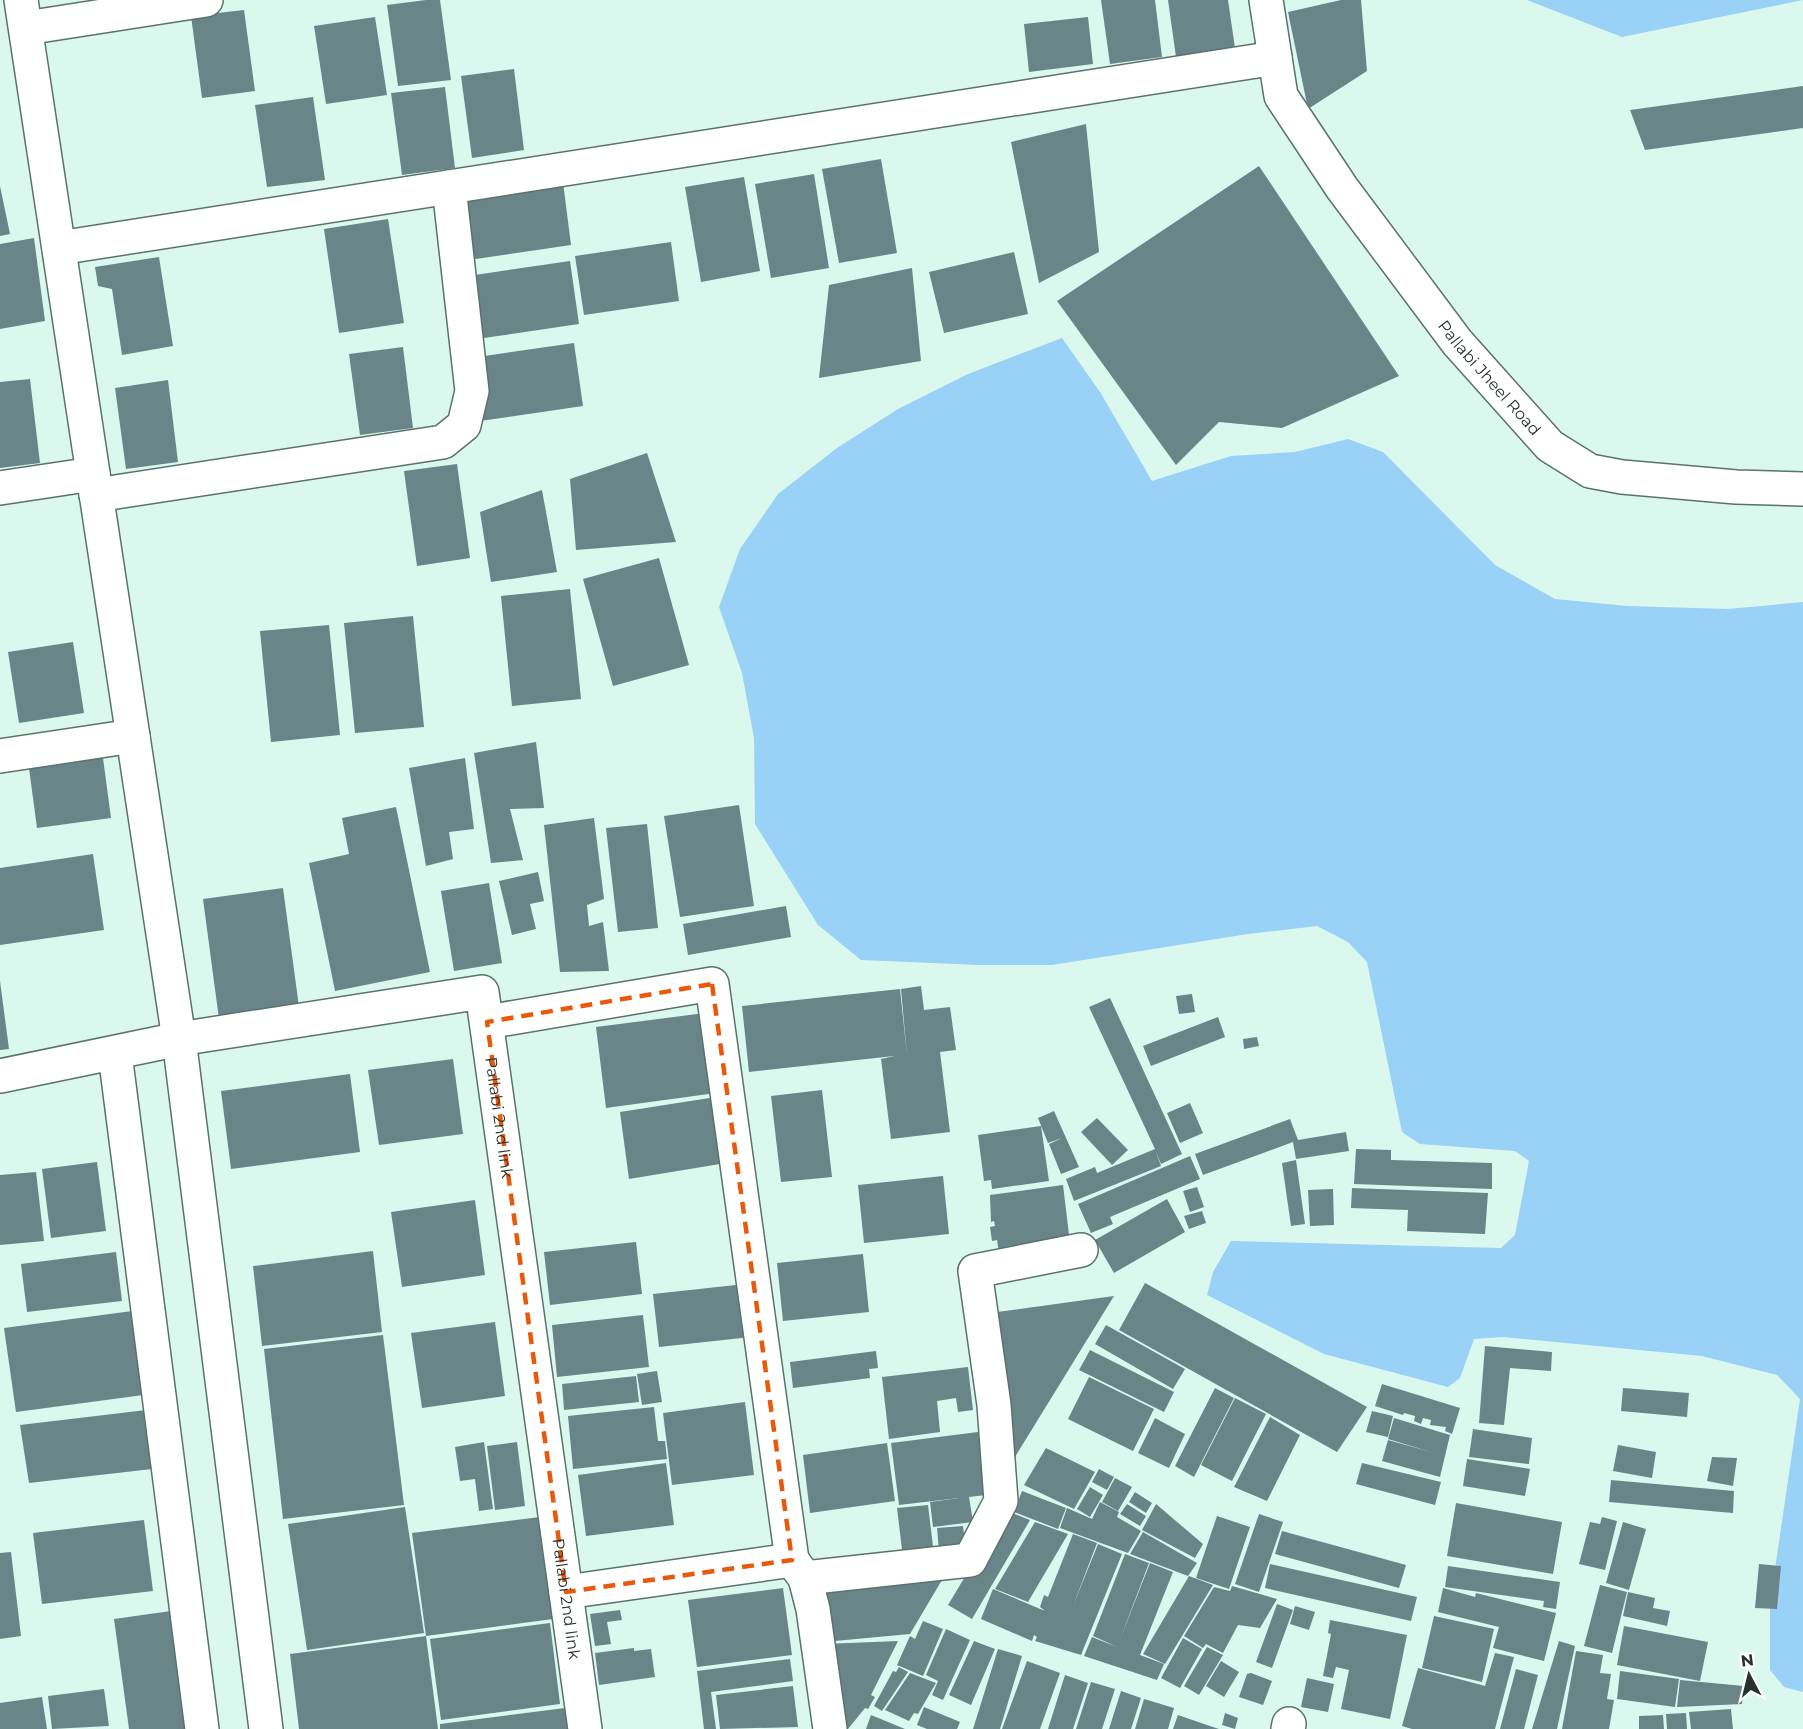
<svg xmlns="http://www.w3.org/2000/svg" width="1803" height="1729" font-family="Montserrat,sans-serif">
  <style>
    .water { fill: #9ad1f6 }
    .building { fill: #698588 }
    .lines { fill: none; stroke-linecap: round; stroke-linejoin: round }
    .minor-casing { stroke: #59736b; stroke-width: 36 }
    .tertiary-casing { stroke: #59736b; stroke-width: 36 }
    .minor { stroke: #fff; stroke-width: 33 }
    .tertiary { stroke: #fff; stroke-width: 33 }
    .marked { fill: none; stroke: #e8590c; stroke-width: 4.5; stroke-dasharray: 12 8; stroke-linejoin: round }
    .labels { text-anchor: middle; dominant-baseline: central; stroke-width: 5; stroke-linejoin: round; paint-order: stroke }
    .street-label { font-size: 16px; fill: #27322f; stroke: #fefefe }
  </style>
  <rect width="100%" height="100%" fill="#dbf8ee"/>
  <!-- water -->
  <path class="water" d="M1527 0H1803L1622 37Z
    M1062 338 1100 392 1152 481 1231 456 1295 452 1348 439 1383 452 1495 565 1555 599 1627 606 1728 609 1803 602V1692L1784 1687 1770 1670V1603L1800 1399 1777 1375 1702 1356 1503 1337 1474 1339 1460 1378 1448 1387 1324 1354 1207 1295 1213 1272 1231 1241 1501 1248 1515 1235 1529 1161 1515 1151 1420 1144 1402 1132 1367 962 1348 942 1317 926 1248 934 1052 965H979L861 960 818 925 755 824 754 738 742 673 719 607 740 549 778 494 837 448 898 409 968 374Z"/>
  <!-- building -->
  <path class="building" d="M426 0H440L451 80 398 86 387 5Z
    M1101 0H1155L1162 57 1110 64Z
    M1168 0H1228L1235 48 1176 57Z
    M1341 0H1361L1367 71 1308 109 1288 12Z
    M244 10 255 91 202 98 191 16Z
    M375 17 387 95 326 104 314 26Z
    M1088 17 1093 64 1029 72 1024 24Z
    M514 69 524 150 472 158 461 76Z
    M1803 86V128L1645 150 1630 110Z
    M445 87 455 168 402 175 391 93Z
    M313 97 325 180 267 187 255 105Z
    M1086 124 1099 252 1039 283 1011 142Z
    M881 159 897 253 839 263 822 169Z
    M1259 166 1399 376 1282 428 1219 422 1176 465 1057 301Z
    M814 174 829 268 771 278 755 184Z
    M744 177 760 271 701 282 685 187Z
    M563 182 571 245 469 260 460 196Z
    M0 186 10 234 0 236Z
    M388 219 404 323 339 333 324 229Z
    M34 238 45 321 0 329V244Z
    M671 242 679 301 584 315 575 256Z
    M1014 252 1028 314 944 333 929 272Z
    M159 257 173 346 122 355 112 289 98 286 95 267Z
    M570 261 579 324 477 339 468 276Z
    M912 268 921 361 819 378 829 285Z
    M574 343 583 406 480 421 471 358Z
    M403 347 413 428 360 435 349 354Z
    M30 379 40 463 0 468V382Z
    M168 380 178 462 126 469 115 388Z
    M647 453 676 542 576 550 570 479Z
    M457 464 470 558 417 566 404 471Z
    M542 490 557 572 491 582 480 512Z
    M659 558 689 665 613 686 583 579Z
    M570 589 581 699 512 706 501 596Z
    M413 616 424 727 355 733 344 623Z
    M329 625 340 735 271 742 260 631Z
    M73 642 84 713 19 723 8 652Z
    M536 742 544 808 510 809 523 860 491 863 474 753Z
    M103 758 111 818 37 828 29 768Z
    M465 758 474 829 449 832 453 859 426 866 409 768Z
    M739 805 754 906 680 917 664 816Z
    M396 807 430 972 335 991 309 863 349 854 342 818Z
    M594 818 604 899 587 905 589 926 603 922 609 971 560 972 544 825Z
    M647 824 658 928 618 932 606 828Z
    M93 854 104 930 0 945V868Z
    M538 872 544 901 530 904 536 929 512 935 499 881Z
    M489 883 502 963 454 971 441 891Z
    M283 888 299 1007 219 1019 203 899Z
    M786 906 791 937 688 955 683 924Z
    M0 981 9 1049 0 1050Z
    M921 986 924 1010 950 1007 956 1050 940 1052 950 1132 891 1139 881 1059 894 1056 749 1072 742 1006 900 989 907 1055 901 989Z
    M1192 994 1195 1012 1179 1014 1176 996Z
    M1110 998 1182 1154 1161 1164 1156 1152 1161 1166 1074 1201 1066 1179 1095 1167 1097 1173 1155 1149 1089 1007Z
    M705 1013 716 1093 606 1108 596 1027Z
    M1218 1017 1225 1037 1151 1066 1143 1046Z
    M1257 1037 1259 1046 1244 1049 1243 1039Z
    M453 1059 463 1134 379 1145 368 1070Z
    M350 1074 360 1152 231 1169 221 1091Z
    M822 1090 832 1177 781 1182 771 1096Z
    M716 1097 726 1163 629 1179 620 1112Z
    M1190 1103 1203 1133 1180 1143 1167 1113Z
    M1054 1111 1079 1167 1061 1174 1049 1144 1062 1138 1048 1143 1038 1118Z
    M1097 1118 1128 1150 1112 1165 1081 1132Z
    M1290 1119 1298 1140 1346 1132 1349 1151 1296 1159 1293 1142 1203 1175 1195 1154Z
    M1041 1126 1049 1181 992 1189 991 1180 984 1181 978 1135Z
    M1356 1149 1391 1150V1160L1492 1163V1189L1354 1184Z
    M1190 1156 1200 1179 1110 1217 1113 1224 1091 1233 1078 1204Z
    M1296 1160 1305 1224 1291 1226 1282 1163Z
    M97 1162 106 1231 51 1238 42 1169Z
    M36 1172 44 1241 0 1245V1175Z
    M943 1176 949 1234 864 1243 858 1185Z
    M1063 1185 1070 1243 999 1253 997 1240 992 1241 990 1227 995 1226 994 1221 991 1222 990 1195Z
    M1197 1187 1204 1207 1190 1212 1183 1191Z
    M1352 1188 1488 1193 1485 1234 1407 1231 1408 1210 1351 1208Z
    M1333 1189 1334 1225 1310 1226 1308 1190Z
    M1167 1199 1185 1232 1114 1273 1095 1240Z
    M475 1200 485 1275 402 1287 391 1212Z
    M1202 1211 1206 1223 1189 1229 1184 1216Z
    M636 1242 642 1294 550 1305 544 1252Z
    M373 1251 382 1332 262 1346 253 1266Z
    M116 1252 122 1301 27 1312 21 1264Z
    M863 1254 869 1312 783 1321 777 1263Z
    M1145 1283 1367 1407 1337 1452 1119 1330Z
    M745 1284 751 1337 659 1347 653 1294Z
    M1114 1296 1015 1457 997 1312Z
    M140 1310 151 1394 16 1412 4 1328Z
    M643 1315 649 1367 557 1377 552 1325Z
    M495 1322 505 1396 422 1408 411 1333Z
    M1106 1325 1185 1369 1173 1389 1095 1344Z
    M383 1335 404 1505 283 1519 264 1349Z
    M1485 1346 1552 1352 1551 1371 1510 1368 1504 1425 1479 1423Z
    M1090 1350 1174 1392 1164 1412 1079 1370Z
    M876 1351 878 1368 869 1369 870 1378 793 1388 790 1362Z
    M968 1367 973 1410 958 1412 956 1398 937 1401 940 1432 889 1439 882 1377Z
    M657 1371 662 1402 642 1405 637 1374Z
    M636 1376 639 1402 564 1410 562 1384Z
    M1089 1377 1154 1409 1133 1451 1068 1419Z
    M1382 1384 1460 1408 1452 1434 1445 1431 1446 1427 1430 1425 1431 1420 1423 1418 1421 1424 1414 1421 1415 1416 1404 1413 1403 1415 1375 1406Z
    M1215 1388 1234 1398 1194 1477 1175 1466Z
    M1623 1388 1689 1393 1687 1417 1621 1411Z
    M1235 1398 1266 1414 1232 1481 1201 1465Z
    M745 1402 754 1475 672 1485 663 1413Z
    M654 1407 658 1441H665L667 1459 573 1469 568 1416Z
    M155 1409 161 1468 29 1483 20 1425Z
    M1372 1411 1393 1416 1388 1437 1366 1432Z
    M1270 1417 1300 1435 1267 1501 1234 1487Z
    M1155 1418 1185 1434 1169 1468 1138 1453Z
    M1394 1418 1450 1435 1440 1477 1382 1461 1388 1440 1431 1452 1388 1439Z
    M1473 1429 1532 1438 1529 1464 1469 1457Z
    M978 1432 986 1495 969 1497 973 1522 933 1527 930 1502 959 1498 899 1505 891 1443Z
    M484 1442 493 1509 479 1511 475 1479 460 1481 455 1447Z
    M517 1442 525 1506 495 1510 487 1446Z
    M887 1443 895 1501 810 1513 803 1455Z
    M1618 1445 1656 1452 1652 1478 1613 1471Z
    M1046 1448 1095 1472 1074 1509 1024 1485Z
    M1712 1457 1737 1458 1733 1486 1707 1481Z
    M1467 1459 1530 1469 1525 1496 1463 1486Z
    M666 1463 674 1525 586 1536 578 1475Z
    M1362 1463 1441 1482 1435 1505 1356 1484Z
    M1099 1469 1114 1477 1107 1490 1092 1482Z
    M1115 1478 1132 1487 1118 1511 1102 1502Z
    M1611 1480 1734 1491 1733 1513 1609 1502Z
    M1090 1487 1103 1495 1090 1517 1077 1509Z
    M1022 1491 1066 1508 1058 1529 1014 1512Z
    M1135 1492 1152 1503 1146 1513 1129 1502Z
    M1100 1502 1119 1512 1117 1517 1141 1531 1128 1553 1060 1528 1067 1508 1092 1519Z
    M1456 1503 1562 1522 1553 1574 1447 1556Z
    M1127 1504 1146 1516 1140 1526 1120 1514Z
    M1156 1504 1203 1544 1195 1558 1142 1530Z
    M928 1505 935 1563 904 1566 897 1508Z
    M405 1507 424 1633 307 1650 288 1524Z
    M1005 1510 1030 1520 972 1619 948 1605Z
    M1259 1514 1283 1522 1259 1592 1235 1584Z
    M1217 1516 1250 1527 1229 1589 1196 1578Z
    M540 1517 553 1619 426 1636 438 1729H299L290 1654 426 1636 412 1533Z
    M1602 1517 1617 1521 1605 1570 1579 1564 1590 1522 1600 1524Z
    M144 1520 153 1591 42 1604 33 1533Z
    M1035 1522 1068 1534 1028 1602 995 1589Z
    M1623 1522 1646 1529 1629 1590 1606 1583Z
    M963 1526 967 1560 940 1563 937 1528Z
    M1282 1531 1406 1565 1399 1588 1275 1554Z
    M1143 1532 1197 1563 1188 1576 1130 1554Z
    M1073 1534 1097 1543 1073 1606 1098 1544 1122 1554 1081 1655 1035 1641 1037 1637 1034 1635 1032 1641 981 1619 993 1589 1045 1611 1040 1607 1044 1595 1048 1597Z
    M11 1552 21 1636 0 1639V1553Z
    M1125 1554 1149 1563 1119 1642 1150 1563 1173 1572 1140 1655 1164 1664 1157 1680 1084 1656 1092 1637 1117 1647 1093 1636Z
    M952 1563 910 1634 824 1642 817 1582Z
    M1270 1564 1417 1597 1411 1621 1265 1588Z
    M1759 1564 1781 1566 1777 1609 1755 1608Z
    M1448 1566 1560 1582 1556 1609 1543 1607 1544 1601 1445 1587Z
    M1189 1576 1213 1585 1165 1664 1143 1654Z
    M1600 1585 1627 1592 1612 1653 1584 1646Z
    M1232 1586 1277 1599 1260 1628 1238 1625 1223 1653 1206 1644 1203 1648 1184 1636 1214 1587 1230 1591Z
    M783 1588 792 1655 697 1667 688 1600Z
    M1443 1588 1475 1597 1476 1593 1556 1613 1544 1661 1493 1648 1499 1627 1438 1612Z
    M1628 1592 1655 1598 1653 1608 1670 1611 1667 1626 1623 1616Z
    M1277 1604 1293 1610 1272 1668 1256 1662Z
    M1295 1606 1315 1612 1309 1630 1290 1624Z
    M620 1610 622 1620 607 1622 611 1644 595 1646 590 1614Z
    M171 1611 187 1729H129L114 1619Z
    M1434 1616 1494 1629 1482 1682 1422 1668Z
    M1330 1620 1407 1635 1390 1719 1341 1709 1349 1670 1336 1667 1333 1678 1323 1676 1331 1634 1328 1633Z
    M923 1621 943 1629 923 1676 897 1665 910 1636 915 1639Z
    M550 1623 560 1704 441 1720 430 1639Z
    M1624 1626 1708 1642 1700 1681 1617 1665Z
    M946 1629 970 1640 943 1700 932 1695 938 1681 926 1675Z
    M1183 1638 1202 1649 1180 1688 1161 1678Z
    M898 1641 871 1695 875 1697 868 1709 865 1708 848 1729H834L825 1644Z
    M974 1641 995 1649 971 1705 949 1695Z
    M1559 1641 1575 1646 1557 1729H1532Z
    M1207 1647 1223 1655 1199 1695 1184 1686Z
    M634 1648V1651L651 1649 655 1677 599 1685 595 1653Z
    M998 1649 1022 1656 1000 1729H973Z
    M1576 1651 1603 1655 1600 1673 1611 1674 1607 1699 1614 1700 1609 1729H1562Z
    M1495 1653 1514 1657 1495 1729H1412L1402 1726 1418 1668 1485 1686Z
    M790 1659 793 1681 711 1692 716 1729H704L697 1671Z
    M1027 1661 1060 1673 1040 1729H1002Z
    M1221 1661 1239 1672 1224 1697 1206 1686Z
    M899 1667 908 1672 882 1711 874 1706 893 1671 896 1672Z
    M1516 1669 1538 1675 1524 1729H1500Z
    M1620 1671 1679 1679 1675 1707 1617 1699Z
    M910 1673 936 1683 918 1714 914 1713 909 1721 885 1710Z
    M1251 1673 1272 1681 1263 1705 1239 1697 1247 1674Z
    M1065 1675 1088 1683 1073 1729H1048Z
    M1307 1678 1334 1684 1328 1712 1301 1707Z
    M1680 1680 1744 1686 1742 1704 1677 1707Z
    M1091 1682 1115 1689 1102 1729H1076Z
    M793 1686 798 1727 720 1729 716 1695Z
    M104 1689 109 1726 52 1729 48 1696Z
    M1121 1691 1141 1698 1131 1729H1109Z
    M42 1697 47 1729H0V1703Z
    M1144 1699 1174 1708 1168 1729H1135Z
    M924 1707 960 1722 957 1729H927L917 1725Z
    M565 1708 568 1729H440V1724Z
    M1731 1709 1733 1729H1691L1689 1712Z
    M1225 1713 1238 1718 1235 1729 1222 1725Z
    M1686 1713 1687 1729H1667L1666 1714Z
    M871 1715 905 1729H866Z
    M1178 1715 1207 1725 1219 1729H1173Z
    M1663 1715 1664 1729H1639V1716Z"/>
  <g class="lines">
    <!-- minor casing -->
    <g class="minor-casing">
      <g id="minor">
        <path d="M21 0 179 1039"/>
        <path d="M26 28 206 0"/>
        <path d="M59 248 1275 58"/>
        <path d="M0 488 93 474"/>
        <path d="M96 495 443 442 464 425 472 391 449 187"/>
        <path d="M0 756 133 736"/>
        <path d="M487 1022 712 984 792 1560"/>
        <path id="s1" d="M0 1076 179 1039 482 992 585 1729"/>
        <path d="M566 1592 792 1560 805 1578"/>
        <path d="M830 1729 813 1609 805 1578 970 1560 1001 1501 994 1405 975 1271 1081 1250"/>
        <path d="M1288 1729 1289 1724"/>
      </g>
    </g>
    <!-- tertiary casing -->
    <g class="tertiary-casing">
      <g id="tertiary">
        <path id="s2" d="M1266 0 1281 96 1342 188 1457 342 1550 446 1590 471 1622 477 1736 487 1803 489"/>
        <path d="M179 1039 266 1729"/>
        <path d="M115 1054 202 1729"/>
      </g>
    </g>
    <!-- minor -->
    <use href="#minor" class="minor"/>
    <!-- tertiary -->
    <use href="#tertiary" class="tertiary"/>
  </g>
  <!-- marked area -->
  <path class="marked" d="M712 984 792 1560 566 1592 487 1022Z"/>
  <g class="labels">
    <!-- street labels -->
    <g class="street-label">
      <text stroke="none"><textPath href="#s2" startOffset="448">Pallabi Jheel Road</textPath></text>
      <text stroke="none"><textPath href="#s1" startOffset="616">Pallabi 2nd link</textPath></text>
      <text stroke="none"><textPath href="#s1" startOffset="1102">Pallabi 2nd link</textPath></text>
    </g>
  </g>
  <!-- north arrow -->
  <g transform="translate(1749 1675) rotate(353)" stroke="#fefefe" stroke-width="4.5" paint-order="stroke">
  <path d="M0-4.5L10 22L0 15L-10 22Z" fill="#27322f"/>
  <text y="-9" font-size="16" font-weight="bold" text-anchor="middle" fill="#27322f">N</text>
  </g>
</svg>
